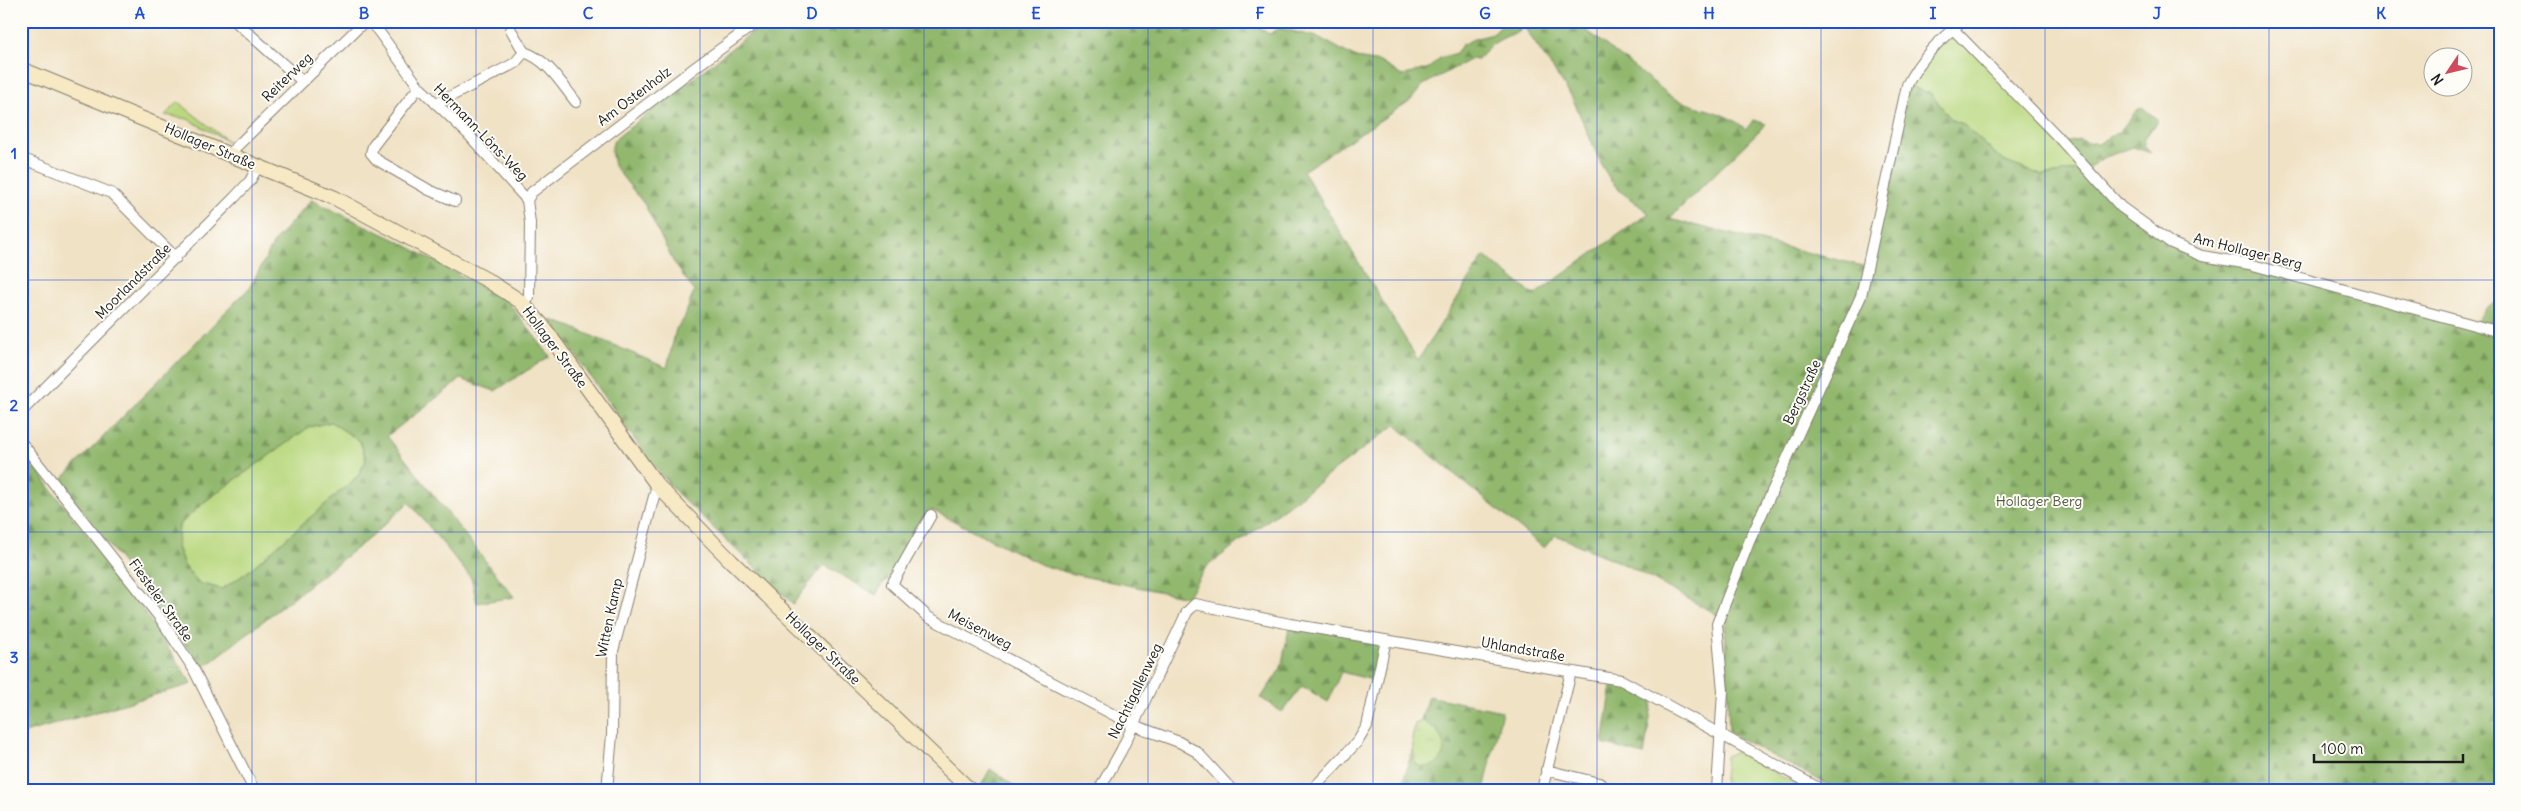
<svg xmlns="http://www.w3.org/2000/svg" width="2521" height="811" font-family="Delius,sans-serif">
  <style>
    .grass { fill: #b9d87f; stroke: #6a7a4e }
    .forest { fill: url(#forest-firs); stroke: #576a45; fill-rule: evenodd }
    .park { fill: url(#park-tufts); stroke: #6a7a4e }
    .lines { fill: none; stroke-linecap: round; stroke-linejoin: round }
    .street-casing { stroke: #867f70; stroke-width: 12 }
    .secondary-casing { stroke: #867f70; stroke-width: 16 }
    .street { stroke: #fff; stroke-width: 10 }
    .secondary { stroke: #f6e9c3; stroke-width: 14 }
    .grid { fill: none; stroke: #1d4ed8; stroke-width: 1; stroke-opacity: 0.55 }
    .labels { text-anchor: middle; dominant-baseline: central; stroke-width: 4; stroke-linejoin: round; paint-order: stroke }
    .street-label { font-size: 14px; fill: #1c1c1c; stroke: #fdfcf7 }
    .park-label { font-size: 14px; fill: #535e3f; stroke: #fdfcf7 }
    .neatline { fill: none; stroke: #1d4ed8; stroke-width: 2 }
    .grid-label { font-size: 16px; text-anchor: middle; font-weight: bold; fill: #1d4ed8 }
  </style>
  <defs>
    <pattern id="forest-firs" width="22" height="20" patternUnits="userSpaceOnUse" patternTransform="scale(1.25)"><rect width="22" height="20" fill="#92b86e"/><path d="M5 1l3.5 6h-7zM16 11l3.5 6h-7z" fill="#76955a"/></pattern>
    <pattern id="park-tufts" width="24" height="20" patternUnits="userSpaceOnUse" patternTransform="scale(1.25)"><rect width="24" height="20" fill="#b9d87f"/><path d="M3 7l-1-3M5 7V3M7 7l1-3M15 17l-1-3M17 17v-4M19 17l1-3" fill="none" stroke="#9eb96d"/></pattern>
  </defs>
  <rect width="100%" height="100%" fill="#fdfcf7"/>
  <filter id="ink" filterUnits="userSpaceOnUse"><feTurbulence type="fractalNoise" baseFrequency=".02" numOctaves="2"/><feDisplacementMap in="SourceGraphic" scale="10" xChannelSelector="R" yChannelSelector="G"/><feConvolveMatrix kernelMatrix="1 2 1 2 8 2 1 2 1" color-interpolation-filters="sRGB"/></filter>
  <filter id="wash" filterUnits="userSpaceOnUse"><feTurbulence type="fractalNoise" baseFrequency=".0096" numOctaves="4" result="noise"/><feDisplacementMap in="SourceGraphic" scale="20" xChannelSelector="R" yChannelSelector="G"/><feGaussianBlur stdDeviation="1.12" result="paint"/><feColorMatrix in="noise" values="0 0 0 0 0 0 0 0 0 0 0 0 0 0 0 0 0 1.4 0 .05"/><feComposite in="paint" operator="in"/></filter>
  <g filter="url(#wash)">
    <rect width="100%" height="100%" fill="#f0e2c5"/>
    <!-- grass -->
    <path class="grass" d="M1953 29 2086 169 2043 176 2003 161 1965 126 1952 120 1931 94 1907 85Z
      M178 102 229 142 188 119 165 115Z
      M331 422 360 441 366 460 358 476 245 574 222 589 198 583 184 565 177 547 179 525 204 502 309 427Z
      M1735 752 1807 790H1723L1726 756Z"/>
    <!-- forest -->
    <path class="forest" d="M779 21H1249L1269 34 1280 28 1320 38 1356 58 1380 62 1402 76 1429 68 1440 58 1456 53 1463 44 1474 39 1493 34 1506 21H1520V31C1502 38 1489 43 1478 60L1471 59 1423 85 1411 100 1303 171 1418 360 1484 256 1534 295 1649 213 1620 191 1611 181 1602 166 1572 97 1520 21H1608L1585 29 1672 97C1698 110 1722 109 1746 129L1754 120 1766 124 1669 219 1867 267 1907 85 1931 94 1952 120 1965 126 2003 161 2043 176 2085 169 2063 143 2080 140 2098 144 2120 131 2136 111 2142 107 2158 120 2145 138 2144 146 2151 153 2133 147 2103 158 2086 169 2121 207 2171 243 2474 325 2486 308 2500 298V790H1838L1729 733 1725 619 1628 566 1555 535 1544 548 1395 425 1206 567 1187 597 1072 574 1042 565 930 509 892 576 881 585 876 595 824 565 793 604 674 490 647 457 551 320 569 326 667 368 676 329 684 319 694 291 673 261 645 205 614 166 611 150 614 140 755 30Z
      M311 200 398 241 507 301 550 356 495 391 461 379 387 436 514 597 477 603 471 578 409 502 372 536 203 668 60 481 250 287 275 241ZM331 422 360 441 366 460 358 476 245 574 222 589 198 583 184 565 177 547 179 525 204 502 309 427Z
      M21 445 51 489 126 585 192 684 21 734Z
      M1290 624 1386 640 1377 681 1341 672 1328 702 1302 686 1282 712 1261 698 1281 668Z
      M1613 679 1653 698 1644 755 1603 744Z
      M1428 696 1502 711 1484 790H1404V779Z
      M990 769 1020 790H979Z"/>
    <!-- park -->
    <path class="park" d="M1422 721C1458 737 1445 777 1415 764L1412 738 1415 724Z"/>
  </g>
  <g filter="url(#ink)">
    <g class="lines">
      <!-- street casing -->
      <g class="street-casing">
        <path id="street" d="M235 21 302 81
          M371 21 419 87 468 134 527 200 530 223 529 297 524 305
          M1953 29 2059 138 2121 207 2171 243 2202 256 2249 264 2500 332
          M524 52C548 60 560 82 576 102
          M419 87 373 146 371 153 377 160 429 190 455 201
          M436 104 515 63 524 52 511 30
          M232 154 235 148 365 21
          M21 158 111 193 176 258
          M527 200 532 192 697 66 752 26 765 21
          M21 412 235 197 250 181 258 166
          M21 442 160 618 193 668 254 790
          M931 515 892 584 928 617 1133 725 1179 742 1197 752 1232 790
          M1546 770 1599 783 1609 790
          M607 790 612 735 613 651 657 485
          M1099 790 1121 751 1187 612 1195 604 1290 624 1621 680 1822 790
          M1312 790 1358 741 1367 726 1386 640
          M1542 790 1571 672
          M1717 790 1723 691 1717 624 1749 542 1861 296 1907 85C1920 58 1940 40 1962 21"/>
      </g>
      <!-- secondary casing -->
      <g class="secondary-casing">
        <path id="secondary" d="M21 69 335 198 487 280 520 301 542 325 657 485 731 561 970 790"/>
      </g>
      <!-- street -->
      <use href="#street" class="street"/>
      <!-- secondary -->
      <use href="#secondary" class="secondary"/>
    </g>
  </g>
  <!-- grid -->
  <path class="grid" d="M252 21V790M476 21V790M700 21V790M924 21V790M1148 21V790M1373 21V790M1597 21V790M1821 21V790M2045 21V790M2269 21V790M21 280H2500M21 532H2500"/>
  <g class="labels">
    <!-- street labels -->
    <g class="street-label">
      <text transform="translate(287 77) rotate(-44)">Reiterweg</text>
      <text transform="translate(634 96) rotate(-37)">Am Ostenholz</text>
      <text transform="translate(481 132) rotate(46)">Hermann-Löns-Weg</text>
      <text transform="translate(210 146) rotate(23)">Hollager Straße</text>
      <text transform="translate(2248 251) rotate(14)">Am Hollager Berg</text>
      <text transform="translate(133 281) rotate(-45)">Moorlandstraße</text>
      <text transform="translate(555 347) rotate(53)">Hollager Straße</text>
      <text transform="translate(1802 392) rotate(-65)">Bergstraße</text>
      <text transform="translate(161 600) rotate(54)">Fiesteler Straße</text>
      <text transform="translate(609 618) rotate(-78)">Witten Kamp</text>
      <text transform="translate(980 629) rotate(28)">Meisenweg</text>
      <text transform="translate(823 648) rotate(44)">Hollager Straße</text>
      <text transform="translate(1523 649) rotate(10)">Uhlandstraße</text>
      <text transform="translate(1135 691) rotate(-64)">Nachtigallenweg</text>
    </g>
    <!-- park labels -->
    <g class="park-label">
      <text x="2039" y="501">Hollager Berg</text>
    </g>
  </g>
  <!-- margin -->
  <rect width="2521" height="811" fill="none" stroke="#fdfcf7" stroke-width="55"/>
  <!-- north arrow -->
  <g transform="translate(2448 72) rotate(235)"><circle r="24" fill="#fdfcf7" stroke="#a3a29f"/>
  <path d="M0-4L9 19L0 12L-9 19Z" fill="#d1495b"/>
  <text y="-8" font-size="14" font-weight="bold" text-anchor="middle" fill="#1c1c1c">N</text>
  </g>
  <!-- scale -->
  <path d="M2314 754v8h149v-8" fill="none" stroke="#1c1c1c" stroke-width="2.5"/>
  <text x="2321" y="754" font-size="15" fill="#1c1c1c" stroke="#fdfcf7" stroke-width="4" paint-order="stroke">100 m</text>
  <rect x="28" y="28" width="2466" height="756" class="neatline"/>
  <g class="grid-label">
    <text x="140" y="19">A</text>
    <text x="364" y="19">B</text>
    <text x="588" y="19">C</text>
    <text x="812" y="19">D</text>
    <text x="1036" y="19">E</text>
    <text x="1260" y="19">F</text>
    <text x="1485" y="19">G</text>
    <text x="1709" y="19">H</text>
    <text x="1933" y="19">I</text>
    <text x="2157" y="19">J</text>
    <text x="2381" y="19">K</text>
    <text x="14" y="159">1</text>
    <text x="14" y="411">2</text>
    <text x="14" y="663">3</text>
  </g>
</svg>
